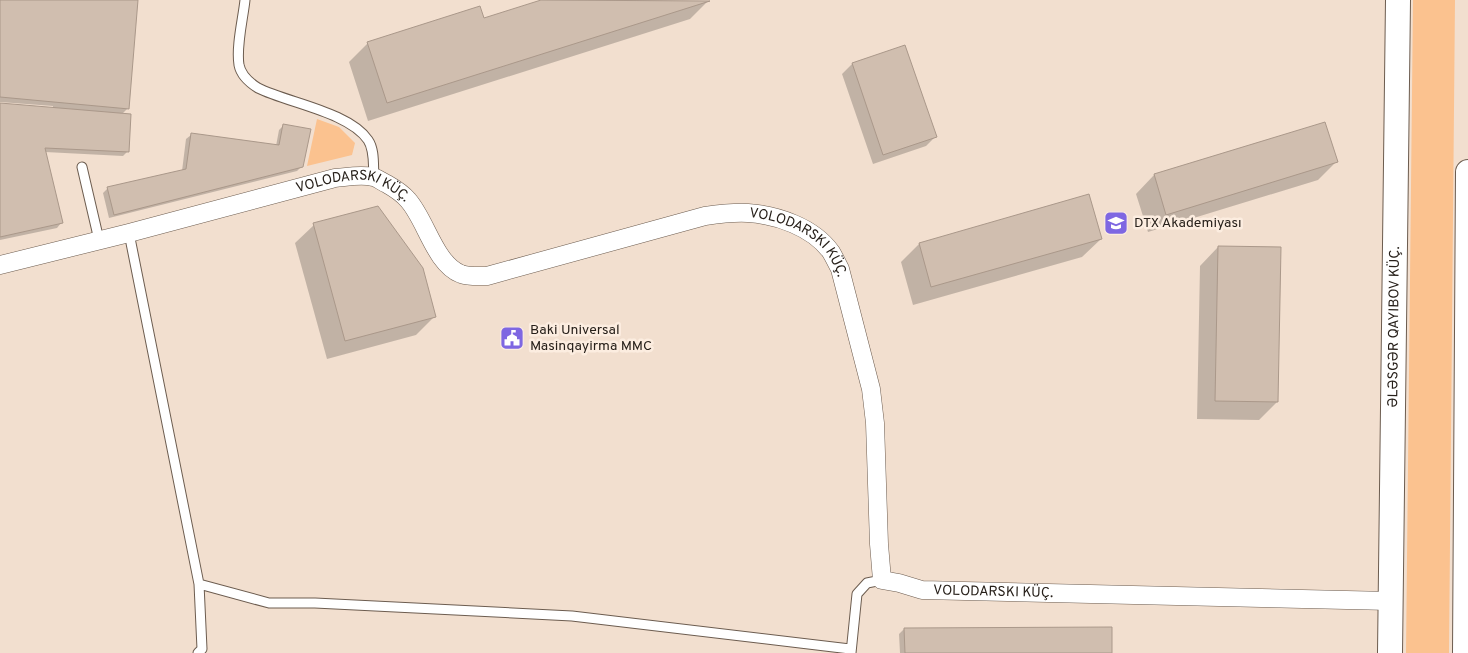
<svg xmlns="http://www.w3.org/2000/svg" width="1468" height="653" font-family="Overpass,sans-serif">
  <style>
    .green { fill: #fbc28f }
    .shadow { fill: #0003 }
    .building { fill: #d0beaf; stroke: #aa988a }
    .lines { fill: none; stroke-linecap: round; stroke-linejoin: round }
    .lane-casing { stroke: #6c5c4f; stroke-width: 11 }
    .street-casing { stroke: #6c5c4f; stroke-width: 19 }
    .secondary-casing { stroke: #6c5c4f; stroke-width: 26 }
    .lane { stroke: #fff; stroke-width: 9 }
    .street { stroke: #fff; stroke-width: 18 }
    .secondary { stroke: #fff; stroke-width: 24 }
    .labels { text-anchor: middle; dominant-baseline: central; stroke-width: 5; stroke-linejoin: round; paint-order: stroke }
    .street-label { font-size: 14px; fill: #27201a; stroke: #fcede0 }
    .poi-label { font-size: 14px; fill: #27201a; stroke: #fcede0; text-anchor: start }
  </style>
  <rect width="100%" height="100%" fill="#f2dfcf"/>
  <!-- green -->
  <path class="green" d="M1413 0H1455L1449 653H1406Z
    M317 119 339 127 355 143 352 155 307 166Z"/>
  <!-- shadow -->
  <path class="shadow" d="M0 0H137L128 108 121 115 127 152 123 156 45 152 61 223 57 228 0 240V105L53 109V106L0 102Z
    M545 0 708 1 690 19 368 121 349 62 368 43 483 20Z
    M905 46 935 137 926 146 873 164 842 74 852 64Z
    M1325 123 1336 162 1318 180 1148 232 1136 194 1154 175Z
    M283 126 302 166 297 171 109 218 103 193 108 188 182 171 186 139 191 135 276 146 279 130Z
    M314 225 435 316 416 335 327 359 295 243Z
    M1101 239 1082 257 913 305 901 262 919 244Z
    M1218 247 1277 402 1259 420 1197 419 1200 266Z
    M904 629 1111 653H900L899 634Z"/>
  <!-- building -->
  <path class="building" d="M0 0H138L129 109 0 97Z
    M541 0 710 1 387 103 367 42 480 6 484 18Z
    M905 45 937 137 883 155 852 63Z
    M0 103 131 114 129 152 45 148 63 223 0 237Z
    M1325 122 1338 162 1166 215 1154 174Z
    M283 124 311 129 303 167 114 215 107 187 186 169 191 133 279 145Z
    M1089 194 1102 239 931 287 919 243Z
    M378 206 423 268 436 317 345 341 313 223Z
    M1218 246 1281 247 1278 402 1215 401Z
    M1112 627V653H905L904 628Z"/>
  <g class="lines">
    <!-- lane casing -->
    <g class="lane-casing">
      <path id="lane" d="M245 0C243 19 236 46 239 65 241 75 250 83 258 88 288 103 349 112 368 140 375 150 373 166 374 177
        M82 167 99 240
        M129 233 199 584 202 649 198 653
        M199 584 269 603H315L572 616 850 649
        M851 653 857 594 867 583 882 580"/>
    </g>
    <!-- street casing -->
    <g class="street-casing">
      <g id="street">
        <path id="s1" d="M0 265 129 233 335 178C347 177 361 174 373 177 378 178 382 182 387 184 394 188 403 194 408 200 426 220 435 264 461 274 470 277 478 276 487 276L705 216C719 214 733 212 748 213 777 215 813 227 831 252 834 257 837 263 840 269L871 389 875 423 879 544 882 580 899 583 922 590 1390 601"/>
      </g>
    </g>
    <!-- secondary casing -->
    <g class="secondary-casing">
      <g id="secondary">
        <path id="s2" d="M1390 653 1398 0"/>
        <path d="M1465 653 1468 172"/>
      </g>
    </g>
    <!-- lane -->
    <use href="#lane" class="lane"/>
    <!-- street -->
    <use href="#street" class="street"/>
    <!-- secondary -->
    <use href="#secondary" class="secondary"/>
  </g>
  <!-- icons -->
  <defs>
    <g id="university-square" transform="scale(1.25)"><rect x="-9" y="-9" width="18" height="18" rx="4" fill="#7e67e2" stroke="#fcede0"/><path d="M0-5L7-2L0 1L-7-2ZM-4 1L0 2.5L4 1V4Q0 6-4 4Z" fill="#fff"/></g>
    <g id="civic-square" transform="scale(1.25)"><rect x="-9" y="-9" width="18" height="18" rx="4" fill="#7e67e2" stroke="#fcede0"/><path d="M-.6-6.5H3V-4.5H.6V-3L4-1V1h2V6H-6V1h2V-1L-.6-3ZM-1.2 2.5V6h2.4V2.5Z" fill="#fff"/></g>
  </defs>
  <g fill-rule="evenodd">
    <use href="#university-square" x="1116" y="223"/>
    <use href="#civic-square" x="512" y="338"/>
  </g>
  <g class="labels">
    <!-- street labels -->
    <g class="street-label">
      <text stroke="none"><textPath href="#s1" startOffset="366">VOLODARSKI KÜÇ.</textPath></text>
      <text stroke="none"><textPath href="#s1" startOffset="876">VOLODARSKI KÜÇ.</textPath></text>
      <text stroke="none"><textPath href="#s2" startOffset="326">ƏLƏSGƏR QAYIBOV KÜÇ.</textPath></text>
      <text stroke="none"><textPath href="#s1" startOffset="1356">VOLODARSKI KÜÇ.</textPath></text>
    </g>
    <!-- poi labels -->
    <g class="poi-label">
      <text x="1134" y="223">DTX Akademiyası</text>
      <text x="530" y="330">Baki Universal<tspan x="530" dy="16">Masinqayirma MMC</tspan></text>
    </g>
  </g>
</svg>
